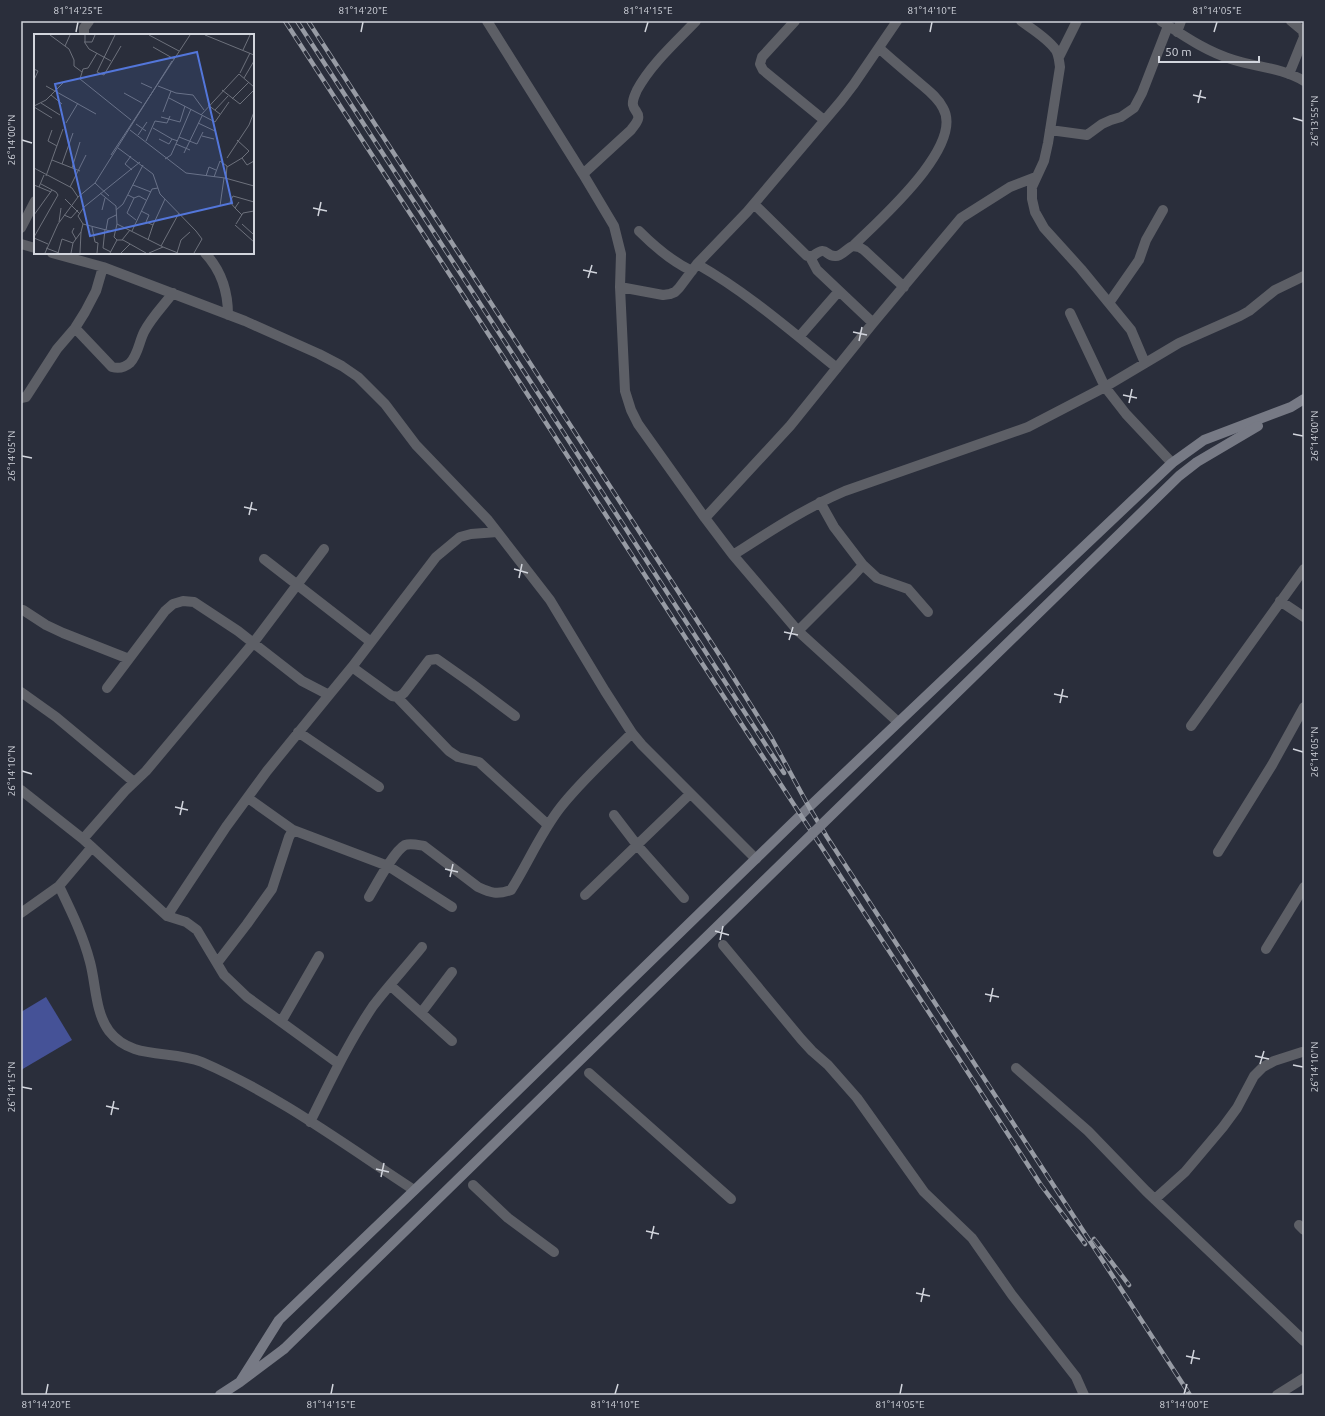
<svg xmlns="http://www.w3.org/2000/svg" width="1325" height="1416" font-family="Ubuntu,sans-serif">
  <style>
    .building { fill: #455297 }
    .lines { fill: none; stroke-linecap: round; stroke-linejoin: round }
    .street { stroke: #5d5f66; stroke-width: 10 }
    .secondary { stroke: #777a85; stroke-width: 10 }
    .rail-casing { stroke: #979ba4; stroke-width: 4.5 }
    .rail { stroke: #2a2e3b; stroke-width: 3; stroke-dasharray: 9; stroke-linecap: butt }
    .secondary-bridge { stroke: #777a85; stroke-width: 10 }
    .ticks { fill: none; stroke: #d2d5dd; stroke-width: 1.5 }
    .inset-road { fill: none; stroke: #6d717c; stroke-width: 1 }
    .view { fill: #5376da; fill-opacity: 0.15; stroke: #5376da; stroke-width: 2 }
    .inset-edge { fill: none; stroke: #d2d5dd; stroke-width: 2 }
    .neatline { fill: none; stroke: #d2d5dd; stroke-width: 1.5 }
    .ticks-label { font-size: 10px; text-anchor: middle; fill: #d2d5dd }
  </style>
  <rect width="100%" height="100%" fill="#2a2e3b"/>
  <!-- building -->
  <path class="building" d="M46 997 72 1040 21 1070V1012Z"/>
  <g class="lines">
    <!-- street -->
    <path class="street" d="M487 21 583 174 614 226 621 254 620 287 625 391 631 410 638 424 705 518 733 555 798 631 898 722
      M795 21 762 57 760 64 763 70 824 120
      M1021 21C1032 29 1047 38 1055 49 1059 54 1059 61 1060 67L1048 143 1044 161 1032 187V199L1035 212 1044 228 1081 269 1131 330 1145 363
      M1161 21C1184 36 1207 52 1234 60 1256 67 1283 68 1304 81
      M1177 32 1181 21
      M84 35V28L89 21
      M1059 57 1077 21
      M1289 74 1304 37 1303 31 1291 21
      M1050 130 1087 135 1102 124 1111 120 1121 117 1134 108 1142 93 1168 26
      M583 174 631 130C633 127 637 123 638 119 640 113 634 111 633 105 632 100 635 95 637 90 651 64 676 42 696 21
      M754 204 807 256H813C828 244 824 257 836 256 842 256 847 248 853 246L859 247 864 250 904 287
      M21 228 35 201
      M639 231C655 247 671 261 692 271
      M21 244 35 248
      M853 246C878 221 965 146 943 108 937 96 925 88 916 80 903 69 891 59 879 48
      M52 253 103 267 245 321 319 354 342 366 358 377 385 404 416 445 488 520 550 600 605 691 632 733 642 745 756 859
      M205 253C221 270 228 291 228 315
      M810 257 817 270 873 323
      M697 264C748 293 791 331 837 368
      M620 287 663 295 670 294 675 292 679 288 697 264 747 212 841 101 854 84 897 21
      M1109 303 1139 260 1146 240 1163 210
      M1070 313 1105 387 1126 414 1172 463
      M75 328 112 367C119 369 124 368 130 363 138 355 139 342 144 332 151 318 163 306 173 293
      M799 337 839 291
      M21 398 26 397 28 394 57 349 75 328 85 312 96 291 103 267
      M705 518 790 426 873 323 961 218 1010 187 1036 177
      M733 555C769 532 805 508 845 491L1028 427 1105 387 1179 343 1240 316 1249 311 1275 290 1304 276
      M264 559 371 642
      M863 565 877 578 908 589 928 612
      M1280 601 1304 617
      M23 610 46 625 63 633 129 659
      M798 631 853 576 863 565 834 527 820 502
      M352 667 392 696C397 697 400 697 404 693L429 660 437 659 471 683 515 716
      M107 688 165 611 173 604 183 601 194 602 238 631 302 681 329 695 352 667 436 557 460 537 471 534 497 532
      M21 692 56 717 134 782
      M397 697 449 751 458 757 479 762 548 825
      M1191 726 1304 569
      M298 732 379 787
      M21 790 83 839 167 916 186 922 197 930 224 975 247 997 339 1064
      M248 798 293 830
      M614 815 637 845 684 898
      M83 839 125 791 146 771 254 642 324 549
      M1218 852 1272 765 1304 707
      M59 886C71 911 83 935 90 962 96 984 95 1012 109 1031 132 1061 171 1049 202 1062 278 1095 345 1145 414 1190
      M585 895 690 794
      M369 897C376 885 394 851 405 845 411 843 418 845 424 846L478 887C491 893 497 895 511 890 528 863 540 834 560 808 581 781 608 757 632 733
      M21 913 59 886 92 847
      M167 916 226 827 267 771 329 695
      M723 945 801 1039 812 1051 828 1065 857 1098 924 1192 972 1238 1012 1295 1076 1377 1084 1395
      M1266 949 1304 887
      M217 963 247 924 272 889 289 837 293 830 388 866 452 907
      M390 985 452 1041
      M421 1013 452 972
      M281 1022 319 956
      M1016 1068 1088 1131 1146 1191 1304 1341
      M589 1073 731 1199
      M310 1122C330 1082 348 1043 373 1006 388 986 406 967 422 947
      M473 1185 508 1218 554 1252
      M1155 1199 1185 1172 1223 1127 1237 1108 1254 1076 1263 1067 1274 1061 1302 1052
      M1299 1225 1304 1230
      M1277 1395 1304 1378"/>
    <!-- secondary -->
    <path class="secondary" d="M240 1382 279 1320 448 1158 809 807 1172 463 1204 440 1291 407 1304 399
      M220 1395 240 1382 284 1349"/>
    <!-- rail casing -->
    <g class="rail-casing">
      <path id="rail" d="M285 21 1041 1185 1085 1244
        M297 21 784 773
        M308 21 722 659 772 739 809 807 827 837 1190 1395
        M1094 1239 1129 1285"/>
    </g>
    <!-- rail -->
    <use href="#rail" class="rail"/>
    <!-- secondary-bridge -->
    <path class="secondary-bridge" d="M284 1349 1179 476 1197 462 1258 426"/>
  </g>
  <!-- ticks -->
  <path class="ticks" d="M76 32 78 22M361 32 363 22M645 32 648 22M930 32 932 22M1214 32 1217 22M1193 95 1206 98M1198 103 1201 90M1293 118 1303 121M22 140 32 143M313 208 327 211M318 216 321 202M583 270 597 273M588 278 592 265M853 332 867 335M859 341 862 327M1123 395 1137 398M1129 403 1132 389M1293 434 1303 436M22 456 32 458M244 507 257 510M249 515 252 502M514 569 528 573M519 578 522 564M784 632 798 635M789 640 793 627M1054 694 1068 697M1060 703 1063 689M1293 749 1303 752M22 771 32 774M175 807 188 810M180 815 183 801M445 869 458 872M450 877 453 864M715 931 729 935M720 940 723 926M985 994 999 997M990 1002 993 988M1255 1056 1269 1059M1260 1064 1264 1051M1293 1065 1303 1067M22 1087 32 1089M106 1106 119 1109M111 1115 114 1101M376 1169 389 1172M381 1177 384 1163M646 1231 659 1234M651 1239 654 1226M916 1293 930 1296M921 1302 924 1288M1186 1356 1200 1359M1191 1364 1194 1350M46 1394 48 1384M331 1394 333 1384M615 1394 618 1384M900 1394 902 1384M1184 1394 1187 1384"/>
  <!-- overview -->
  <g transform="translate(34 34)">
    <rect width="220" height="220" fill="#2a2e3b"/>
    <path class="inset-road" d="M16 1 35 15 40 26V32L48 38M51 1V9L55 15 77 27M81 1 63 38 70 41 87 12M115 1 145 17M171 1 220 21M50 8H58L61 1M31 12 36 1M119 13 140 25M209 16 216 1M63 19 54 34 49 35 46 45 97 86M0 35 4 37 0 46M206 39 216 19M210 44 220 27M107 49 118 54M12 52 62 80M124 52 142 59 159 61 170 76M188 56 206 70 220 56M90 59 108 69M17 61 28 70M135 64 181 88 195 68M198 65 215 48M7 69 26 81M174 71 186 80M0 72 12 66 30 48M0 73 18 84M181 76 194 62M129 78 137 57M167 81 205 40 220 53M127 83 146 88 151 72M32 89 44 69M164 89 181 97M102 90 112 97M119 94 138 105M18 96 14 107 23 112M96 96 152 139 191 144 220 152M104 101 113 88M168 102 180 105M145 103 157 75M125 105 135 110 138 105 144 107M203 106 215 117 208 124 213 131 220 127M112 107 121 87 133 89 136 82M142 110 156 116M84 114 119 140 126 160 162 197 168 205 160 219M150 119 168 82M77 121 156 1M97 122 91 130 98 136M193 124 215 91 220 78M131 125 137 121 145 103 163 110 169 98M18 126 46 137M28 130 39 99M193 133 208 124M0 134 38 154 44 163M38 134 46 108M12 142 29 95M172 142 175 133 182 136M180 143 186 127 193 132 192 144M61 149 75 162M0 151 5 153 10 141M99 151 117 158M5 153 17 158M36 153 52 121M66 159 82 172 83 190 129 213M94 161 100 164 105 162 112 166M100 164 93 179 102 186M31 165 46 180M205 168 201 174 208 181M186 172 190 144M201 174 196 168 199 162 220 168M68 176 71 164M82 176 89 170 109 131M107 177 115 181 112 188 119 191 114 206M0 181 18 156M30 181 37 184 44 176M25 188 27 174M49 190 44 182 50 173 106 128M202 190 209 179 220 177M208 190 219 200M119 191 131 165M201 191 220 208M58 193 61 208 64 209 63 219M40 194 38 198 42 205M71 195 69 214 77 218M72 196 74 185 82 181M98 197 118 155 124 154M0 203 24 161 22 158 7 150M0 204 14 210M83 206H89L112 219M88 206 96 196M127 212 145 179M12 214 25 219M11 219 24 190 44 163 61 149 138 27M24 219 28 205 39 209M37 219 39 209 47 198 49 190 76 197M46 219 47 198M76 219 83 206 80 203 83 190M87 219 96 210M115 219 129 213 144 219M143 219 147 206 156 198"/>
    <path class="view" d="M163 18 198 169 56 202 21 50Z"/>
    <rect width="220" height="220" class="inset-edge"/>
  </g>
  <!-- border -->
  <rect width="1325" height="1416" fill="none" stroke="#2a2e3b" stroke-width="44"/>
  <!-- scale -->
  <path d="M1159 56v6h100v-6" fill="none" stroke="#d2d5dd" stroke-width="2"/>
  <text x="1165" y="56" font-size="12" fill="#d2d5dd" stroke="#2a2e3b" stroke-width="3" paint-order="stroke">50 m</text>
  <rect x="22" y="22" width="1281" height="1372" class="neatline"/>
  <g class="ticks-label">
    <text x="78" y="14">81°14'25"E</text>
    <text x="363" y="14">81°14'20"E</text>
    <text x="648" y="14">81°14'15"E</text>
    <text x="932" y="14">81°14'10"E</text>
    <text x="1217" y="14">81°14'05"E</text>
    <text transform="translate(1314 121) rotate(-90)" y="4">26°13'55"N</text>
    <text transform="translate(11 140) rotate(-90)" y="4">26°14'00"N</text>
    <text transform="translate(1314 436) rotate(-90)" y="4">26°14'00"N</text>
    <text transform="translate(11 456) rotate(-90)" y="4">26°14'05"N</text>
    <text transform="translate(1314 752) rotate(-90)" y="4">26°14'05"N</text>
    <text transform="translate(11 771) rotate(-90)" y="4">26°14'10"N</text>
    <text transform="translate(1314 1067) rotate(-90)" y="4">26°14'10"N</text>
    <text transform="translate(11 1087) rotate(-90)" y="4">26°14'15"N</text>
    <text x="46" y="1408">81°14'20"E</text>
    <text x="331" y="1408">81°14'15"E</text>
    <text x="615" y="1408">81°14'10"E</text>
    <text x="900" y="1408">81°14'05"E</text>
    <text x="1184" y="1408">81°14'00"E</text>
  </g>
</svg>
